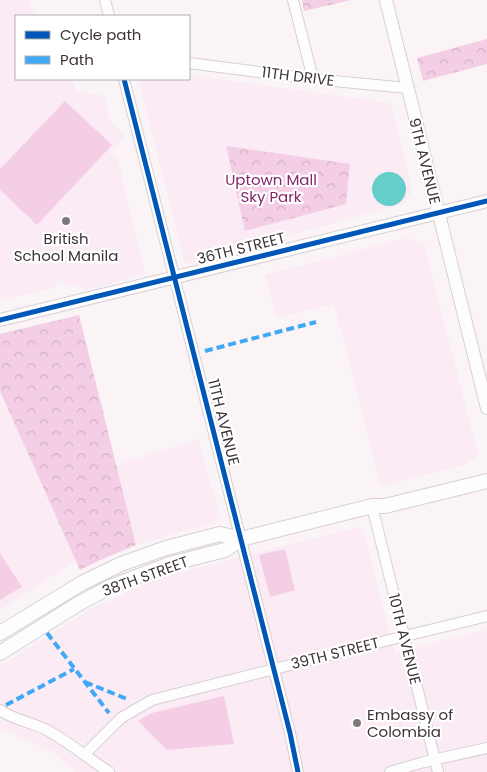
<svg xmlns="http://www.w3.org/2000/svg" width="487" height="772" font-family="Poppins,sans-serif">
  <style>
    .built { fill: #fbebf4 }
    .grass { fill: #f4cee5 }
    .park { fill: url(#park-crowns) }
    .water { fill: #66ceca }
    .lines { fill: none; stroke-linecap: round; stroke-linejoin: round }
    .minor-casing { stroke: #d7cfd4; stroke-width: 12 }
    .tertiary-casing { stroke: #d7cfd4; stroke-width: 14 }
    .secondary-casing { stroke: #d7cfd4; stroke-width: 16 }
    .minor { stroke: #fefdfe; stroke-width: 10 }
    .tertiary { stroke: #fefdfe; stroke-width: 12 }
    .secondary { stroke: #fefdfe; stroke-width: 14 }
    .quiet { stroke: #3fa9f5; stroke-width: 4; stroke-dasharray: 8 4; stroke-linecap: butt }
    .cycleway-casing { stroke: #fff; stroke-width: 8 }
    .cycleway { stroke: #0057b8; stroke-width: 5 }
    .poi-dot { fill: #7e777b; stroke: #fff; stroke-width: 2 }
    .labels { text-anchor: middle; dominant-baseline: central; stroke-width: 4.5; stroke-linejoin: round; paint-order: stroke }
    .street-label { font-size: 15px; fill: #3c3338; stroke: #fff }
    .park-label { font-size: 15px; fill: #85276a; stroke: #fff }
    .poi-label { font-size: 15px; fill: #3c3338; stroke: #fff }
  </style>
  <defs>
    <pattern id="park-crowns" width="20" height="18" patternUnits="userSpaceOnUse" patternTransform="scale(1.25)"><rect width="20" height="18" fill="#f4cee5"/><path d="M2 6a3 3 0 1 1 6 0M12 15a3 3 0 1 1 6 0" fill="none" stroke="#d2b1c5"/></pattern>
  </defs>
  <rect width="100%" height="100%" fill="#faf4f7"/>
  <!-- built -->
  <path class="built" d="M0 0H28L36 16H16V79H71L77 91 105 96 110 122 125 136 111 152 118 160 145 274 87 290 56 281 57 287 0 300Z
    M189 75 391 103 399 133 412 191 403 204 185 264 138 79H189Z
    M406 238 425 246 478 455 467 464 381 487 334 304 276 318 265 275Z
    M0 391 76 561 0 610Z
    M198 439 220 515 215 522 136 545 116 465Z
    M359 527 363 530 395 653 487 630V772H75L54 752 0 729V666L89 610 129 591 173 574Z"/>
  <!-- grass -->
  <path class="grass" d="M65 101 112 145 37 225 0 190V169Z
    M285 549 295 590 270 597 259 555Z
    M0 553 22 587 0 600Z
    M224 696 234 744 167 750 138 721 152 713Z"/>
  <!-- park -->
  <path class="park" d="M302 0H351L304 11Z
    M487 39V64L423 81 417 58Z
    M226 146 350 164 346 204 245 231Z
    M79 315 136 545 98 561 80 570 0 391V334Z"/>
  <!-- water -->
  <path class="water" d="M372 189a17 17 0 1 1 34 0a17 17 0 1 1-34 0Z"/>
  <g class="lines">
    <!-- minor casing -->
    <g class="minor-casing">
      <path id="minor" d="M105 0 109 16
        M293 0 313 79
        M189 63 313 79 407 88
        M124 79 290 733 298 772
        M372 506 438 772
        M0 710C14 720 31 722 47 730 69 742 88 758 109 772
        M84 755 121 718 152 700 393 639 487 616
        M390 772 424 762 487 748"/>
    </g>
    <!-- tertiary casing -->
    <g class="tertiary-casing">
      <path id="tertiary" d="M386 0 487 408
        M0 320 487 201"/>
    </g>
    <!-- secondary casing -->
    <g class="secondary-casing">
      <path id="secondary" d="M0 633 82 583 121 564 166 548 220 534 241 539
        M0 653 78 604 110 587 170 564 225 550 241 539 372 506H385L487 481"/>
    </g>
    <!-- minor -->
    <use href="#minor" class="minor"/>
    <!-- tertiary -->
    <use href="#tertiary" class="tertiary"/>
    <!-- secondary -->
    <use href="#secondary" class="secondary"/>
    <!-- quiet -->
    <path class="quiet" d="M205 351 316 322
      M47 633 109 713
      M85 682 127 699
      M6 705 74 669"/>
    <!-- cycleway casing -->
    <g class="cycleway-casing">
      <path id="cycleway" d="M124 79 290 733 298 772
        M0 320 487 201"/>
    </g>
    <!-- cycleway -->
    <use href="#cycleway" class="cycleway"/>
  </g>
  <!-- markers -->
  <g class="poi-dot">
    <circle cx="66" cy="221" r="5"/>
    <circle cx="357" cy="723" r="5"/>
  </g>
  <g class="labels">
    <!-- street labels -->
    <g class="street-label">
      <text transform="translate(298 76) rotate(7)">11TH DRIVE</text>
      <text transform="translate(425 161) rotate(76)">9TH AVENUE</text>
      <text transform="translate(241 248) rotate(-14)">36TH STREET</text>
      <text transform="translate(224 422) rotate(76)">11TH AVENUE</text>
      <text transform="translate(145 576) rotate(-20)">38TH STREET</text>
      <text transform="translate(405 639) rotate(76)">10TH AVENUE</text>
      <text transform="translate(335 653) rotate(-14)">39TH STREET</text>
    </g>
    <!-- park labels -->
    <g class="park-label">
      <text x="271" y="179">Uptown Mall<tspan x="271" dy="17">Sky Park</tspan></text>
    </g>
    <!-- poi labels -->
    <g class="poi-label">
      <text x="66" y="238">British<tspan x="66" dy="17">School Manila</tspan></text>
      <text x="367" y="714" text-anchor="start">Embassy of<tspan x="367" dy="17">Colombia</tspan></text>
    </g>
  </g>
  <!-- legend -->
  <rect x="15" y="15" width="175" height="65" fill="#ffffff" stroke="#b1adaf"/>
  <rect x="25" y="31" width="25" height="8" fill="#0057b8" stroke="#b1adaf"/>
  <text x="60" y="40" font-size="15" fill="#3c3338">Cycle path</text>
  <rect x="25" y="56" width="25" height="8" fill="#3fa9f5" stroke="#b1adaf"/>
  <text x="60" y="65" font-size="15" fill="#3c3338">Path</text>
</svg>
